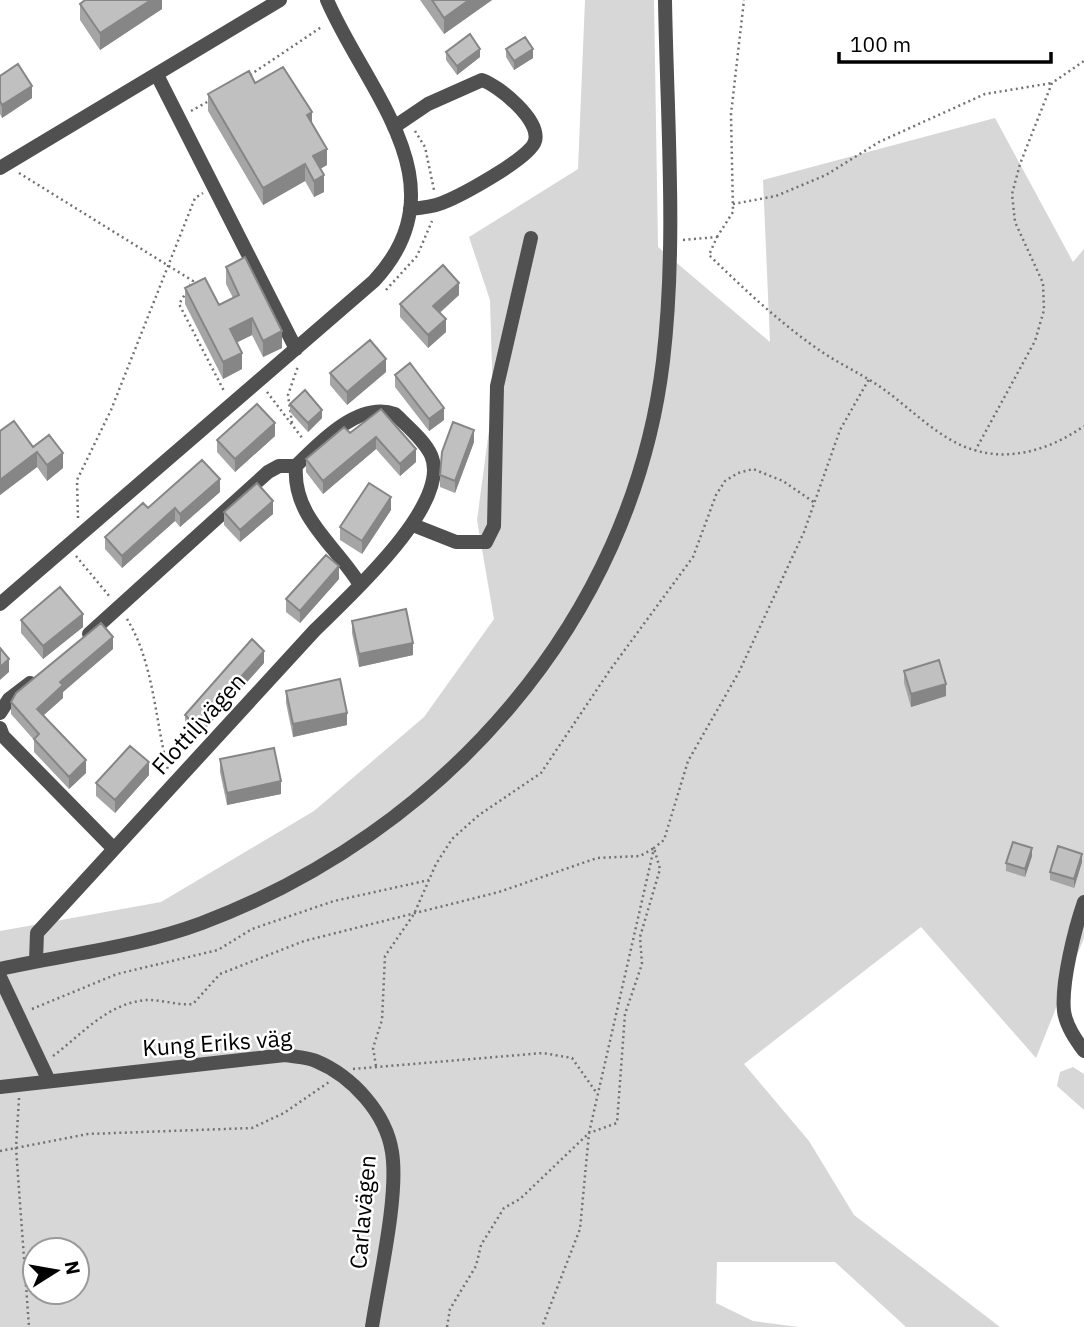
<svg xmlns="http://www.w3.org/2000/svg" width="1084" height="1327" font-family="'IBM Plex Sans',sans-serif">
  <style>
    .green { fill: #d7d7d7; fill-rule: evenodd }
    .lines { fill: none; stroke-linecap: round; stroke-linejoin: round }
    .path { stroke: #727272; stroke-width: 2.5; stroke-dasharray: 2 3.5; stroke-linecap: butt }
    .minor { stroke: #505050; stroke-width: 14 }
    .wall { fill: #a5a5a5 }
    .shaded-wall { fill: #868686 }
    .building { fill: #c0c0c0; stroke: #868686; stroke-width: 2 }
    .labels { text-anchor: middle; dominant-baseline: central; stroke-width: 5; stroke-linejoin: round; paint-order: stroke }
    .street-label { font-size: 23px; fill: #000; stroke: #fff }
  </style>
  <rect width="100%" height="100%" fill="#fff"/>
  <!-- green -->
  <path class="green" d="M585 0H654L658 247 770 342 763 180 995 118 1073 262 1084 249V938L1036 1058 921 927 744 1064 809 1141 854 1215 1000 1327H906L835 1262H717L716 1303 753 1321 799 1327H0V931L161 902 314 811 424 717 494 619 477 520 493 400 490 300 469 237 578 169ZM35 1250H77V1292H35Z
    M1073 1067 1084 1074V1110L1057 1086 1060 1072Z"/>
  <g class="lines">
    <!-- path -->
    <path class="path" d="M250 75 323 26
      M191 111 209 101
      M415 131 425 147 434 190
      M19 173 193 281 190 285
      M733 204 776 196 826 175 879 142 985 94 1052 83
      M717 237 733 212 731 114 744 0
      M683 240 717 237 709 255C745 290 781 324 822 352 843 366 866 376 886 391 912 410 942 441 974 450 1012 462 1053 448 1084 426
      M386 290 417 256 432 221
      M187 291 179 304 224 391
      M267 392 303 439
      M292 423 288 395 298 366
      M975 451 1035 341 1044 310 1043 283 1015 222 1012 194 1020 164 1052 83 1084 61
      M78 518 77 480 111 410 195 198 203 193
      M76 556 110 597
      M127 619C154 663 155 720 168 770
      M32 1009 117 974 218 950 252 929 334 901 429 880
      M53 1056C80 1036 104 1007 139 1001 156 997 175 1006 193 1004L220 974 304 941 499 892 597 858 640 856 654 848 660 869 640 937 642 964 625 1014 617 1123 589 1133 580 1229 542 1327
      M376 1066 373 1048 382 1020 385 956 414 914 436 864 452 839 479 815 541 773 610 670 693 557 716 495 725 481 738 473 753 469 783 481 815 503
      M353 1069 543 1053 572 1058 596 1092
      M19 1098 16 1148 29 1327
      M0 1151 88 1134 252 1128 284 1113 329 1082
      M447 1327 450 1309 476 1266 481 1245 504 1208 520 1199 589 1133 654 848 664 840 688 761 739 672 804 532 840 430 869 379"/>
    <!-- minor -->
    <path class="minor" d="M157 75 296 349
      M394 127 428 104 482 80C499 86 541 120 535 141 531 158 460 196 442 203 432 207 421 208 410 209
      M0 168 280 0
      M413 525 456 542H486L494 526 497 386 531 238
      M0 604 374 281C464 184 367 93 327 0
      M89 634 268 472 279 466H296
      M0 713 9 699 30 683
      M0 728 3 736 114 849
      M1084 902C1075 928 1061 983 1064 1011 1066 1026 1076 1040 1084 1051
      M36 960 37 933 315 630C346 599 453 504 431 455 424 440 407 426 395 414 359 401 320 442 296 466 292 517 336 545 360 585
      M0 969C67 954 138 947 202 923 442 833 632 621 663 361 677 242 667 120 665 0
      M0 977 49 1081
      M0 1087 285 1055C295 1057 307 1057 316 1061 352 1076 386 1113 392 1152 399 1196 379 1280 372 1327"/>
  </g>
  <!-- wall -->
  <path class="wall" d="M162 0V9L100 50 80 20V4Z
    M420 0H492L444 34Z
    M506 49 533 58 514 70 506 57Z
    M446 52 480 57 457 75 446 60Z
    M0 76 32 98 2 118 0 114Z
    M255 83 312 123 327 165 320 169 324 192 314 197 305 181 263 205 208 111V94Z
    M226 267 282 348 263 357 252 335 237 342 242 369 223 379 185 304V288L219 305 233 298 226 284Z
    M459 295 440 313 446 332 428 348 400 317V304Z
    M386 372 347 405 330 385V373Z
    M395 375 444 420 429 431 395 387Z
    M290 404 322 418 308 432 290 412Z
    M381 409 416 462 400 476 376 449 323 494 306 472V459L350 433Z
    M0 431 33 447 63 468 47 481 37 467 0 495Z
    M275 436 235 472 217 452V440Z
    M474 442 455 493 440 487V475Z
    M220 492 180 527 175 521 122 568 105 549V537L148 508Z
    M391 510 362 554 340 540V527Z
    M224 512 273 514 240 542 224 525Z
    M339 579 300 623 286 612V599Z
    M21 620 83 627 43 659 21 633Z
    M352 621 413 655 359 667 352 633Z
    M113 649 63 692V698L44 715 86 773 69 789 34 752V740L11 714V702Z
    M264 663 197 738 185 727V715Z
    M904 671 946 696 911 707 904 683Z
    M286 691 347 725 293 737 286 703Z
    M220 759 281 794 227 805 220 772Z
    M149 775 115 813 96 796V783Z
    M1032 856 1025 877 1006 871V863Z
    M1082 862 1074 888 1050 880V872Z"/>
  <!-- shaded-wall -->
  <path class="shaded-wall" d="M151 0H162V9L100 50V33Z
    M469 0H492L444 34V18Z
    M480 49V57L457 75V66Z
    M533 49V58L514 70V61Z
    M32 86V98L2 118V105Z
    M312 112V128L307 115Z
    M327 149V165L313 173V156Z
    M305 164V181L263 205V188Z
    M324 175V192L314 197V181Z
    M459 283V295L433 318V306Z
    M252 318V335L230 346V329Z
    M446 319V332L428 348V335Z
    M282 331V348L263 357V341Z
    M242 353V369L223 379V362Z
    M386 359V372L347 405V392Z
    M444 408V420L429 431V419Z
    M322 410V418L308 432V423Z
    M275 423V436L235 472V459Z
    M474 430V442L455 493V481Z
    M376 437V449L323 494V481Z
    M416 449V462L400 476V464Z
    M37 452V467L0 495V480Z
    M63 453V468L47 481V465Z
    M220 479V492L180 527V514Z
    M391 497V510L362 554V541Z
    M273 501V514L240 542V530Z
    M175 508V521L122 568V556Z
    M339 566V579L300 623V611Z
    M83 614V627L43 659V646Z
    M113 637V649L63 692V698L37 721V709L60 682Z
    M413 643V655L359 667V654Z
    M264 651V663L197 738V726Z
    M9 659V672L0 680V667Z
    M946 684V696L911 707V694Z
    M347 713V725L293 737V724Z
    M86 760V773L69 789V777Z
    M149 762V775L115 813V800Z
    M281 781V794L227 805V793Z
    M1032 848V856L1025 877V869Z
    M1082 854V862L1074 888V879Z"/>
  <!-- building -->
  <path class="building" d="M85 0H151L100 33 80 4Z
    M432 0H469L444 18Z
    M470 34 480 49 457 66 446 52Z
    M525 37 533 49 514 61 506 49Z
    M18 64 32 86 2 105 0 101V76Z
    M283 67 312 112 307 115 327 149 313 156 324 175 314 181 305 164 263 188 208 94 249 71 255 83Z
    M245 257 282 331 263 341 252 318 230 329 242 353 223 362 185 288 205 278 219 305 239 295 226 267Z
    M443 265 459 283 433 306 446 319 428 335 400 304Z
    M370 340 386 359 347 392 330 373Z
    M410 363 444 408 429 419 395 375Z
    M305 390 322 410 308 423 290 404Z
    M257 404 275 423 235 459 217 440Z
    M381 409 416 449 400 464 376 437 323 481 306 459 344 427 350 433Z
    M14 421 33 447 49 435 63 453 47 465 37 452 0 480V431Z
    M453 422 474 430 455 481 440 475 442 452Z
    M202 460 220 479 180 514 175 508 122 556 105 537 143 503 148 508Z
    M257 483 273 501 240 530 224 512Z
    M369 483 391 497 362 541 340 527Z
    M326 555 339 566 300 611 286 599Z
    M60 587 83 614 43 646 21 620Z
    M406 609 413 643 359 654 352 621Z
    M101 623 113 637 60 682 63 685 37 709 86 760 69 777 34 739 39 734 11 702 16 693Z
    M252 639 264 651 197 726 185 715Z
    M0 648 9 659 0 667Z
    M939 660 946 684 911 694 904 671Z
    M340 679 347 713 293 724 286 691Z
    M130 746 149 762 115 800 96 783Z
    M274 748 281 781 227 793 220 759Z
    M1013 842 1032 848 1025 869 1006 863Z
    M1058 846 1082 854 1074 879 1050 872Z"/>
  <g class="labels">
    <!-- street labels -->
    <g class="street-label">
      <text transform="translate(198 723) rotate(-48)">Flottiljvägen</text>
      <text transform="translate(217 1042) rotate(-4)">Kung Eriks väg</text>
      <text transform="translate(362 1212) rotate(-85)">Carlavägen</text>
    </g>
  </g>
  <!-- north arrow -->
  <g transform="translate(56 1271) rotate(79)"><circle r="33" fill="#ffffff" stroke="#999999" stroke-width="2"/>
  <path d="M0-5L12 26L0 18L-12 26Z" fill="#000000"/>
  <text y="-10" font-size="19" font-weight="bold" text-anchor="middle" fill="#000000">N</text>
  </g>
  <!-- scale -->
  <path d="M839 52v10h212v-10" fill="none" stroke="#000000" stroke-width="3.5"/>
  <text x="850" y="52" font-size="21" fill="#000000" stroke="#ffffff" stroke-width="5" paint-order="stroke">100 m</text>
</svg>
